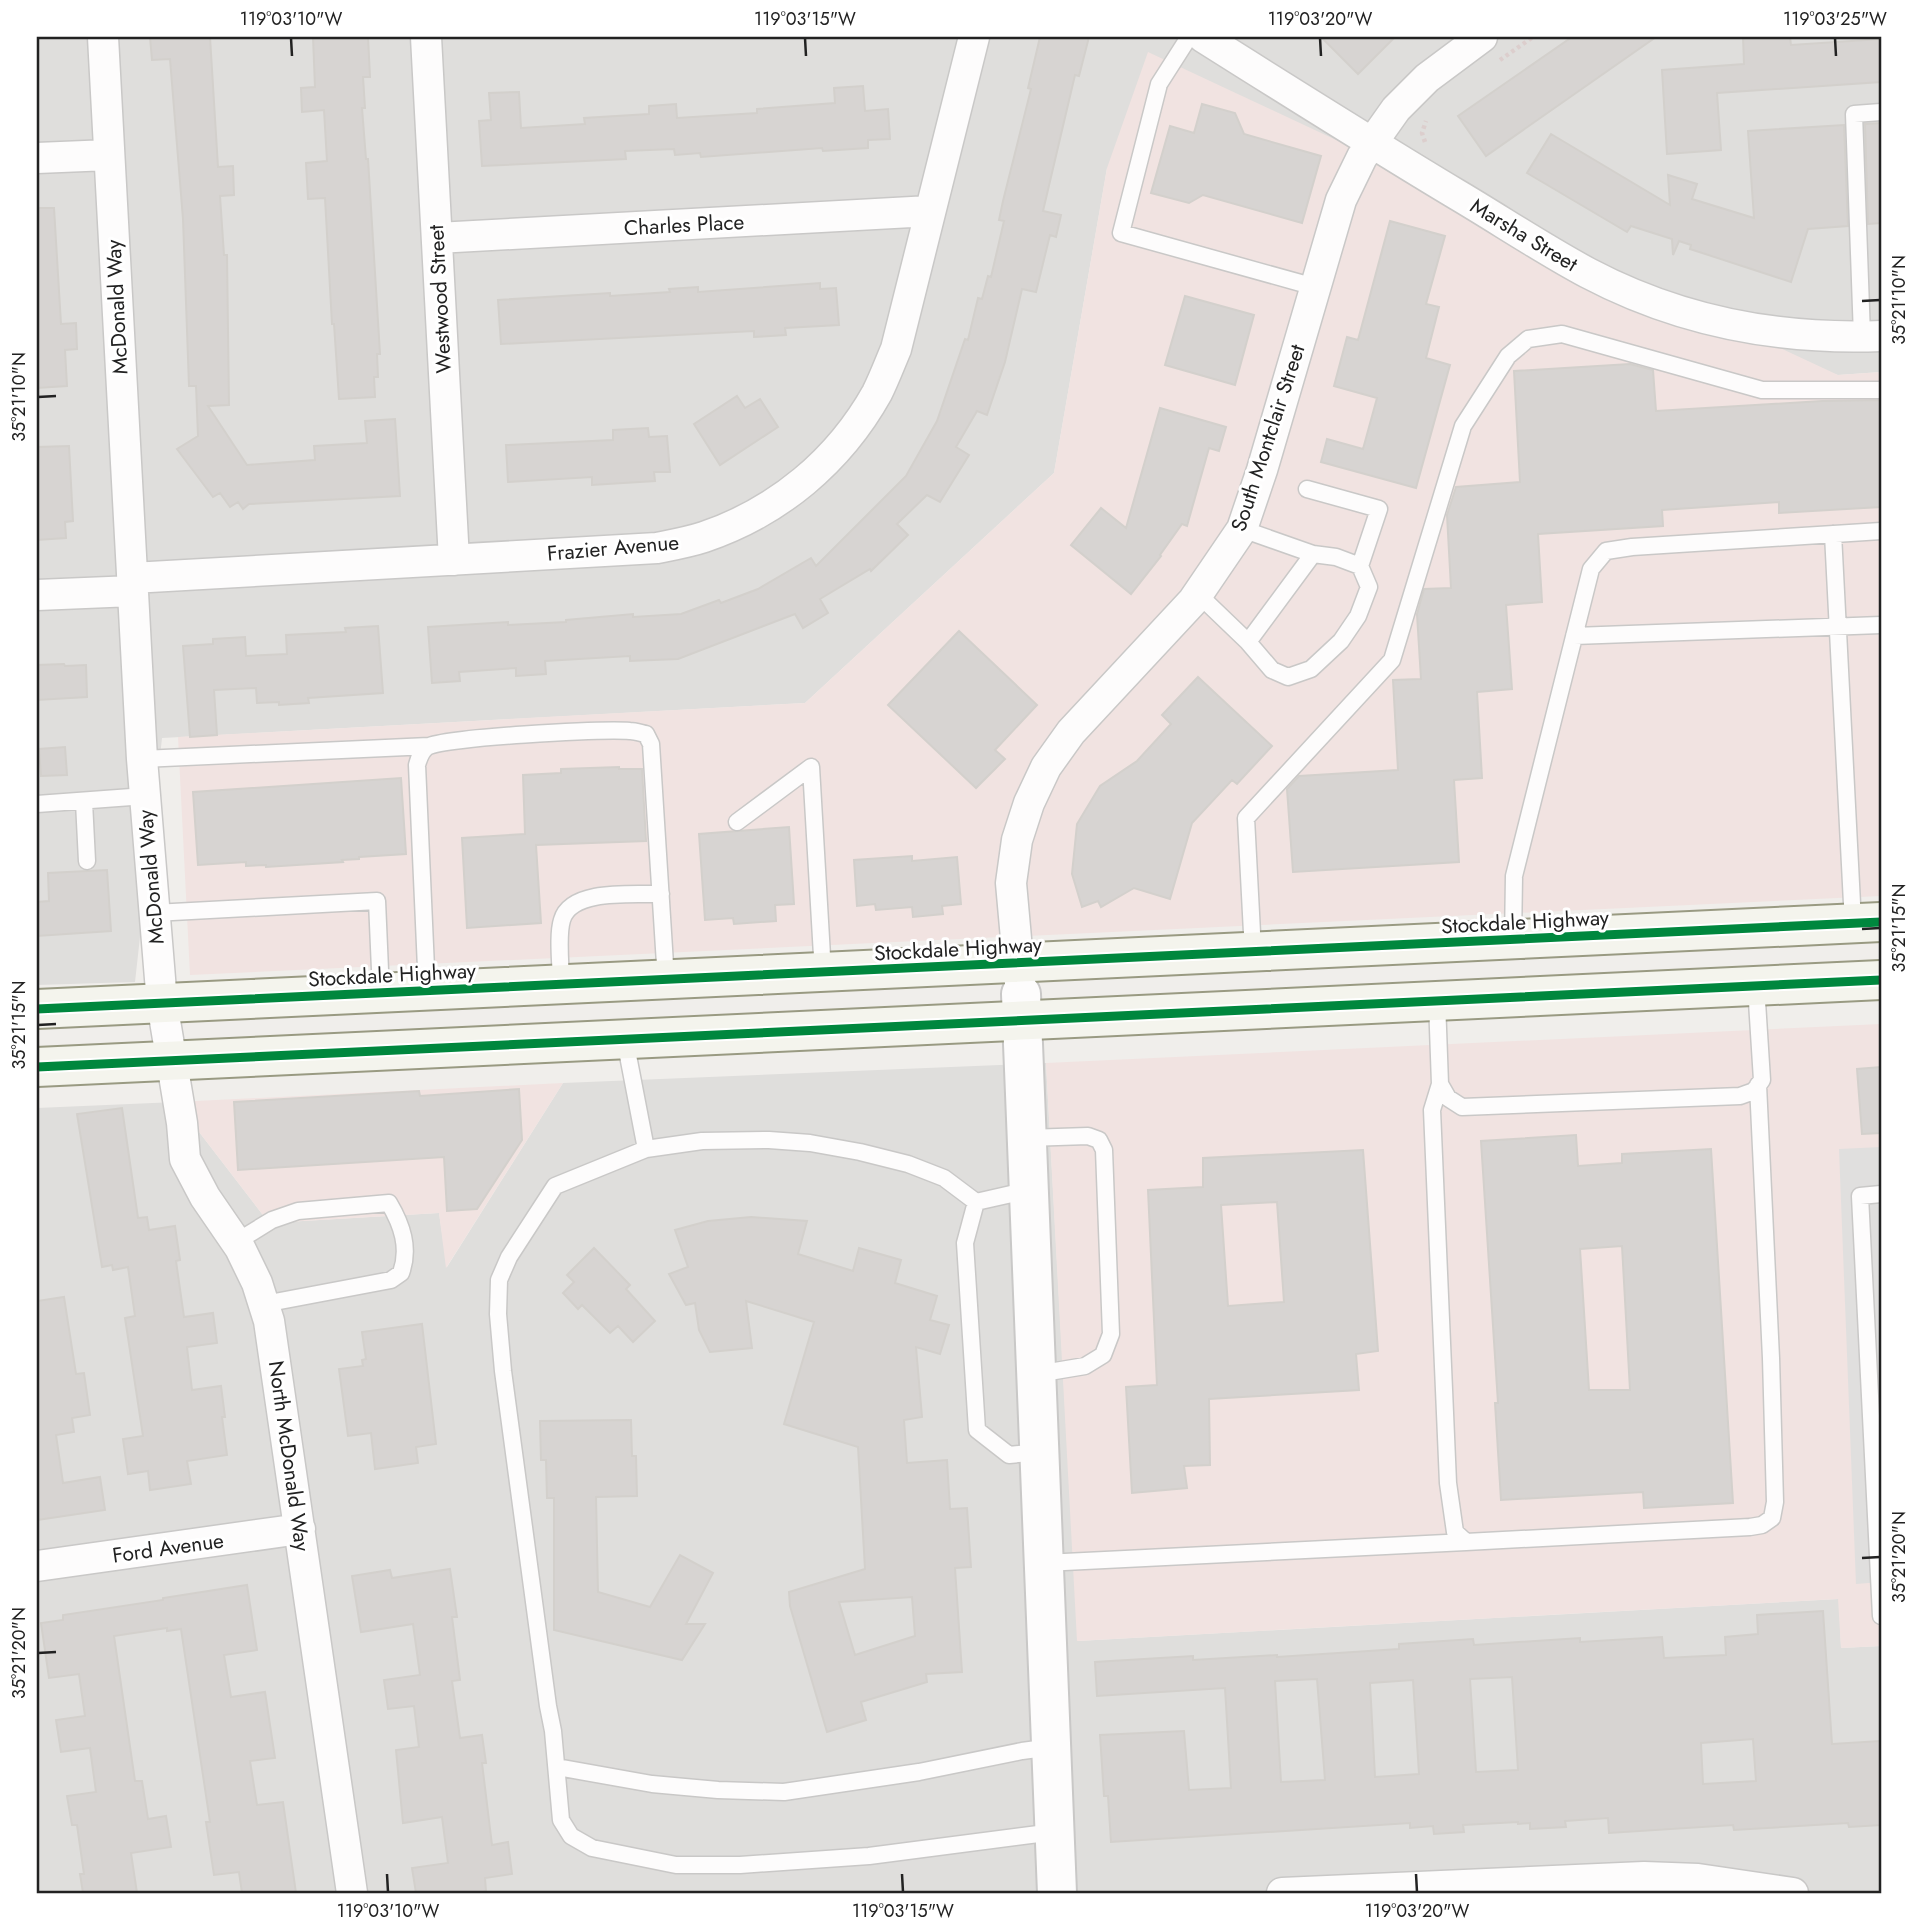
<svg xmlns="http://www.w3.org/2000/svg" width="1918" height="1930" font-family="Jost,sans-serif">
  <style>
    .residential { fill: #dfdedc }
    .commercial { fill: #f1e3e1 }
    .parking { fill: #e0dfde }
    .building { fill: #d7d4d2; stroke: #d3d0cc; stroke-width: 2; fill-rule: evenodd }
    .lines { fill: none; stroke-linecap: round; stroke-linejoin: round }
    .service-casing { stroke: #c9c8c7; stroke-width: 19 }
    .minor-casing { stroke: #c9c8c7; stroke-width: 33 }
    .tertiary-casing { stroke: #c9c8c7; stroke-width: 42 }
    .secondary-casing { stroke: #999a82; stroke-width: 42 }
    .path { stroke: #dccecd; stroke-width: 4.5; stroke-dasharray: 3.5 3.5; stroke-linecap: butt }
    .service { stroke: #fdfcfc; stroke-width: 16 }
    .minor { stroke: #fdfcfc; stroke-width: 30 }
    .tertiary { stroke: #fdfcfc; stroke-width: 38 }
    .secondary { stroke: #f4f4ed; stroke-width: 38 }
    .cycleway-casing { stroke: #fff; stroke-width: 13 }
    .cycleway { stroke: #00873e; stroke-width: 9 }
    .ticks { fill: none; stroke: #222; stroke-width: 2.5 }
    .labels { text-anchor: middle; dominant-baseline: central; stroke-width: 6; stroke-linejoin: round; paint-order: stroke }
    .street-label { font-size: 21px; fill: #222; stroke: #fff }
    .neatline { fill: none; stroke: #222; stroke-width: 2.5 }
    .ticks-label { font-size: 18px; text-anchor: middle; fill: #222 }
  </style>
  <rect width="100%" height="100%" fill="#f0eeeb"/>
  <!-- residential -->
  <path class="residential" d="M37 37H1881V372L1838 375 1107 168 1054 473 805 703 162 738 135 982 37 985Z
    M1046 1063 1078 1641 1839 1599 1841 1648 1881 1646V1893H37V1108L176 1102 269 1223 439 1213 447 1267 563 1083Z"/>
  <!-- commercial -->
  <path class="commercial" d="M1148 52 1838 375 1881 372V896L190 975 178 737 805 703 1054 473 1107 168Z
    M1881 1024V1646L1841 1648 1838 1599 1077 1641 1046 1063Z
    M563 1083 446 1268 439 1213 269 1223 176 1102Z"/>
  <!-- parking -->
  <path class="parking" d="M1881 1147V1582L1856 1584 1839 1149Z"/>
  <!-- building -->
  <path class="building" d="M150 37H210L218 167 233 166 234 195 220 196 224 255H227L229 405 208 406 247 465 315 460 314 446 367 443 365 421 395 419 400 496 249 504 243 509 238 502 230 507 220 493 213 497 177 449 198 436 196 386H189L183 219 170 59 152 60Z
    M313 37H368L370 77H363L365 108H362L366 159H368L380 354H377L378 377H374L375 397 339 399 334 324H332L325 198 308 199 306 163 327 161 324 110 302 112 301 88 315 87Z
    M1040 37H1089L1079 76 1075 75 1043 211 1061 215 1056 237 1050 235 1036 292 1022 289 1005 362 987 415 977 411 956 447 969 455 940 502 927 495 897 524 908 535 871 571 870 569 820 599 828 613 803 628 795 614 678 659 630 661V656L545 661 546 674 516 676V668L459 672 460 681 432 683 428 627 508 622V625L566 622V620L633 614V617L681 614 719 600 721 603 758 589 811 558 816 566 906 476 937 421 965 339 968 340 978 298 982 299 988 276 991 277 1004 221 999 220 1003 201 1031 89 1028 88Z
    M1321 37H1395L1358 74Z
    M1572 37H1656L1486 156 1458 116Z
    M1743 37H1790L1791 45 1881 39V82L1717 93 1721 150 1667 154 1662 70 1744 64Z
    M863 86 865 111 888 109 890 139 868 140V148L823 151 822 148 701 157 700 153 675 155 674 149 625 151 626 159 482 166 479 121 491 120 489 93 519 92 521 128 585 124 584 118 649 114V106L676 104 677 118 757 113V109L835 103 834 88Z
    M1202 104 1235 113 1244 134 1321 156 1302 223 1203 195 1189 203 1151 193 1170 126 1194 133Z
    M1881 123V223L1868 224 1865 124Z
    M1844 125 1848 226 1808 229 1791 282 1690 249 1691 245 1679 241 1673 255 1672 239 1631 226 1627 232 1527 173 1551 134 1670 205 1668 175 1697 184 1692 199 1754 218 1748 131Z
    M37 208H54L61 324 76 323 77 349 65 350 67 386 37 388Z
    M1390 221 1445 236 1426 304 1439 307 1426 358 1450 365 1416 488 1321 462 1327 439 1363 449 1377 398 1334 386 1347 337 1358 340Z
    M820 283V289L836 288 839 325 785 328 786 335 754 337V331L501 344 498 300 610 293V296L670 292 669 289 698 287V292Z
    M1185 296 1254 315 1235 385 1165 365Z
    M1630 364 1653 370 1656 411 1822 401 1881 400V507L1779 513V502L1662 510 1663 526 1538 534 1542 602 1506 605 1512 689 1477 692 1482 778 1454 780 1459 862 1293 872 1287 789 1299 776 1398 770 1393 680 1421 679 1417 614 1424 589 1451 588 1447 515 1456 487 1520 482 1514 371Z
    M737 396 745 408 760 399 778 427 720 465 694 424Z
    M1160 408 1226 427 1219 451 1209 448 1187 526 1182 524 1160 555 1161 556 1131 594 1071 545 1101 508 1126 528Z
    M648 428 649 437 667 436 670 472H654L655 481 592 485V477L508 482 506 445 613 440V430Z
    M69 446 73 521 65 522 66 538 37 540V447Z
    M378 626 383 693 308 698 309 703 279 705V702L257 703 256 688 214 690 217 735 190 737 183 646 213 644V639L245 637 246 656 287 654 286 635 346 632 345 628Z
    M959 631 1037 705 995 750 1005 759 976 788 888 705Z
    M64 664 65 666 86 665 87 697 37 700V665Z
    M1198 677 1272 746 1237 784 1232 780 1192 823 1170 899 1134 888 1101 907 1098 901 1082 907 1072 874 1077 824 1100 786 1137 761 1171 724 1162 715Z
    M65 747 67 775 41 776 39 749Z
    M619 767V769H642L646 841 536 845 541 923 467 928 462 838 525 834 523 775 561 773V769Z
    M401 778 406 854 359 857V859L342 860 343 862 266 867V865L246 866V862L198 865 193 792Z
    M789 827 794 904 775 905 776 921 734 924 733 918 705 920 699 834Z
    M912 856V861L957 857 961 904 942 906 943 914 913 917 912 907 876 910 875 904 857 906 854 860Z
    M107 870 111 931 37 936V902L49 901 48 873Z
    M1881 1067V1133L1862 1134 1857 1069Z
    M519 1089 522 1140 477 1209 447 1211 444 1157 238 1170 234 1102 419 1091 420 1096Z
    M122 1108 138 1218 147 1217 149 1230 175 1226 180 1260 176 1261 184 1317 213 1313 217 1343 187 1347 192 1390 221 1386 225 1417H222L227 1455 187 1461 191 1484 150 1490 148 1471 128 1474 123 1439 143 1436 125 1318 135 1316 128 1267 113 1270 112 1265 102 1267 77 1114Z
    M1576 1135 1578 1166 1622 1163V1154L1711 1149 1733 1503 1644 1508 1643 1492 1501 1500 1495 1403H1498L1481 1141ZM1622 1246 1630 1390H1589L1580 1249Z
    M1363 1150 1378 1351 1356 1354 1359 1390 1209 1399 1210 1465 1184 1466 1187 1488 1132 1493 1126 1387 1157 1385 1148 1190 1203 1187V1158ZM1277 1202 1284 1302 1228 1306 1221 1205Z
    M751 1217 807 1221 798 1254 853 1271 859 1248 901 1260 895 1283 937 1296 930 1320 949 1325 940 1354 916 1347 922 1417 904 1420 907 1463 947 1460 950 1509 967 1508 971 1567 955 1568 962 1672 926 1674 927 1682 861 1702 866 1720 827 1732 790 1606 789 1592 865 1569 858 1447 784 1424 814 1322 746 1301 752 1348 710 1352 699 1330 695 1303 686 1305 669 1274 688 1267 675 1230 708 1221ZM912 1597 915 1636 855 1655 839 1602Z
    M594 1248 630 1285 626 1289 655 1321 633 1342 618 1326 610 1333 582 1305 578 1309 563 1293 574 1282 567 1275Z
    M64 1297 76 1374 84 1373 90 1415 72 1418 74 1432 56 1435 63 1483 100 1477 105 1510 37 1520V1301Z
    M422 1324 436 1444 416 1447 418 1463 375 1469 371 1433 348 1436 339 1369 363 1366 362 1360 366 1359 362 1332Z
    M631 1420 632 1456H636L637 1496 596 1497 598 1592 650 1607 680 1555 713 1573 686 1624H705L682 1660 554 1630V1498H547L546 1460H541L540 1421Z
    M450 1569 457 1617H452L460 1680 452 1681 460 1738 482 1735 486 1763H482L492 1845 508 1842 512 1874 485 1878 486 1891 480 1893H416L412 1868 448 1863 442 1817 403 1823 396 1750 419 1747 414 1706 388 1709 384 1680 420 1675 413 1624 361 1632 352 1576 390 1570 392 1578Z
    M247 1585 257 1650 224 1655 231 1697 265 1692 275 1758 250 1761 257 1805 283 1802 296 1893H242L239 1872 214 1875 206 1822H210L181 1629 167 1631V1628L114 1636 135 1781H142L148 1819 166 1816 171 1847 131 1853 137 1893H83L80 1874H84L77 1825H72L67 1796 96 1792 90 1748 61 1752 56 1720 85 1716 79 1674 49 1678 41 1623 63 1620V1615L163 1600V1598Z
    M1823 1611 1832 1744 1880 1741 1881 1825 1849 1827 1848 1823 1734 1830 1733 1825 1609 1833 1608 1818 1565 1821 1566 1827 1530 1829V1823L1518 1824V1822L1463 1825 1464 1832 1434 1834 1433 1826 1410 1828V1823L1111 1842 1108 1796H1104L1100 1735 1184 1731 1189 1790 1231 1788 1225 1688 1097 1696 1095 1662 1193 1656V1660L1277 1655V1657L1399 1649V1644L1473 1639 1474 1645 1580 1638V1642L1662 1637 1664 1658 1726 1655 1725 1637 1758 1634 1757 1615ZM1512 1677 1518 1770 1476 1772 1470 1679ZM1317 1679 1325 1780 1281 1782 1275 1681ZM1413 1680 1419 1774 1375 1777 1370 1683ZM1753 1739 1756 1781 1703 1784 1701 1743Z"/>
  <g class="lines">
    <!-- service casing -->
    <g class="service-casing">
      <path id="service" d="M1189 37 1159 84 1121 233 1315 287
        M1862 336 1854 114 1881 112
        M1307 489 1379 509 1360 566
        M1242 529 1313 554 1248 642
        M1833 534 1853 923
        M1198 594 1248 642 1272 670 1288 677 1311 669 1341 641 1358 616 1369 587 1360 566 1336 557 1313 554
        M1574 636 1881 625
        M142 759 429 746
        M84 802 87 861
        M37 804 145 796
        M737 822 811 767 823 973
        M154 913 377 901 381 993
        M1513 940 1514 876 1591 569 1606 551 1632 547 1881 531
        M1253 952 1246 818 1392 660 1463 426 1508 356 1528 339 1562 334 1762 390H1881
        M561 985C561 966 557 936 562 920 571 888 635 895 661 894
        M427 991 417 765C419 758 421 751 427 747 443 737 604 729 630 731 635 731 641 733 646 734L651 744 666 980
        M1437 1001 1440 1084 1448 1098 1462 1107 1740 1096 1754 1091 1762 1080 1756 986
        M625 1040 646 1149
        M1440 1084 1432 1110 1448 1483 1455 1532 1466 1542 1750 1527 1762 1525 1772 1518 1775 1502 1771 1358 1758 1085
        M1027 1138 1088 1136 1099 1140 1104 1150 1111 1334 1103 1355 1085 1366 1037 1374
        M1029 1190 976 1202 965 1243 977 1430 1009 1455 1040 1452
        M1881 1194 1860 1196 1881 1616
        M976 1202 944 1178 908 1164 860 1152 810 1143 769 1140 702 1141 646 1149 555 1186 509 1257 499 1280 498 1314 503 1371 548 1706 553 1731 561 1820 571 1836 592 1848 676 1865H740L869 1856 1054 1832
        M236 1242 272 1220 298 1211 389 1203C402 1225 410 1248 401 1273L391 1280 264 1304
        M1044 1563 1466 1542
        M557 1767 652 1784 718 1790 784 1792 919 1772 1022 1751 1052 1747"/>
    </g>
    <!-- minor casing -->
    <g class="minor-casing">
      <path id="minor" d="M103 37 142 759 162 1003 182 1123 185 1159 205 1197 240 1248 257 1283 269 1321 352 1893
        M426 37 454 560
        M1203 37C1287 90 1371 143 1456 194 1500 220 1543 249 1588 273 1679 321 1779 340 1881 336
        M37 158 109 155
        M437 238 930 211
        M132 578 657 548C672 545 689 542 704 537 778 512 839 461 877 393 884 379 890 363 896 349L974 37
        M37 595 133 591
        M1020 983 1011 883 1017 840 1029 803 1046 767 1071 732 1193 601 1242 529 1262 470 1341 200 1362 157 1396 109 1427 78 1482 37
        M37 1566 300 1529
        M1282 1893 1644 1877 1698 1879 1793 1893"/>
    </g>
    <!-- tertiary casing -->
    <g class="tertiary-casing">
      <path id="tertiary" d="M1021 994 1057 1893"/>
    </g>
    <!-- secondary casing -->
    <g class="secondary-casing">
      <path id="secondary" d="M37 1009 1881 922
        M37 1067 1881 980"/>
    </g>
    <!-- path -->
    <path class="path" d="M1500 60 1533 37
      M1425 142 1422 133 1426 121"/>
    <!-- service -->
    <use href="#service" class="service"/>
    <!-- minor -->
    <use href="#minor" class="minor"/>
    <!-- tertiary -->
    <use href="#tertiary" class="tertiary"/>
    <!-- secondary -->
    <use href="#secondary" class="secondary"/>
    <!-- cycleway casing -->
    <g class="cycleway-casing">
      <path id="cycleway" d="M37 1009 1881 922
        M37 1067 1881 980"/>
    </g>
    <!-- cycleway -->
    <use href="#cycleway" class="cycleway"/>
  </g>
  <!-- ticks -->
  <path class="ticks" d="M291 38 292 56M805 38 806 56M1320 38 1321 56M1835 38 1836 56M1862 301 1880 300M38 397 56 396M1862 929 1880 928M38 1025 56 1024M1862 1558 1880 1557M38 1653 56 1652M387 1874 388 1892M902 1874 903 1892M1416 1874 1417 1892"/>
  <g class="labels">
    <!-- street labels -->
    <g class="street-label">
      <text transform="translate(684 225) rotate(-3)">Charles Place</text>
      <text transform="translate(1524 235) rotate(31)">Marsha Street</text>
      <text transform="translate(440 299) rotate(-93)">Westwood Street</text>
      <text transform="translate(117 307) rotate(-93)">McDonald Way</text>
      <text transform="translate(1268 438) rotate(-72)">South Montclair Street</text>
      <text transform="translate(613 548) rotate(-5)">Frazier Avenue</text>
      <text transform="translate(151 877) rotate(-95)">McDonald Way</text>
      <text transform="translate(1525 922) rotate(-3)">Stockdale Highway</text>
      <text transform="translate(958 949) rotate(-3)">Stockdale Highway</text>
      <text transform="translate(392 975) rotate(-3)">Stockdale Highway</text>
      <text transform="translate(289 1456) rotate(82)">North McDonald Way</text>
      <text transform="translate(168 1548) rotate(-8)">Ford Avenue</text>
    </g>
  </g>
  <!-- border -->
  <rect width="1918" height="1930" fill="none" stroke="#ffffff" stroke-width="77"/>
  <rect x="38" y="38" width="1842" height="1854" class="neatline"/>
  <g class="ticks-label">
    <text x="291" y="25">119°03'10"W</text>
    <text x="805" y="25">119°03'15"W</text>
    <text x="1320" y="25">119°03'20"W</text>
    <text x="1835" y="25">119°03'25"W</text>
    <text transform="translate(1899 300) rotate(-90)" y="6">35°21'10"N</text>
    <text transform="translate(19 397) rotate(-90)" y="6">35°21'10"N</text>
    <text transform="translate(1899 928) rotate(-90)" y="6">35°21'15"N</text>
    <text transform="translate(19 1025) rotate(-90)" y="6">35°21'15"N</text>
    <text transform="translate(1899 1557) rotate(-90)" y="6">35°21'20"N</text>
    <text transform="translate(19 1653) rotate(-90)" y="6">35°21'20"N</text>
    <text x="388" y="1917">119°03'10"W</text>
    <text x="903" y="1917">119°03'15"W</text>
    <text x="1417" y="1917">119°03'20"W</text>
  </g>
</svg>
